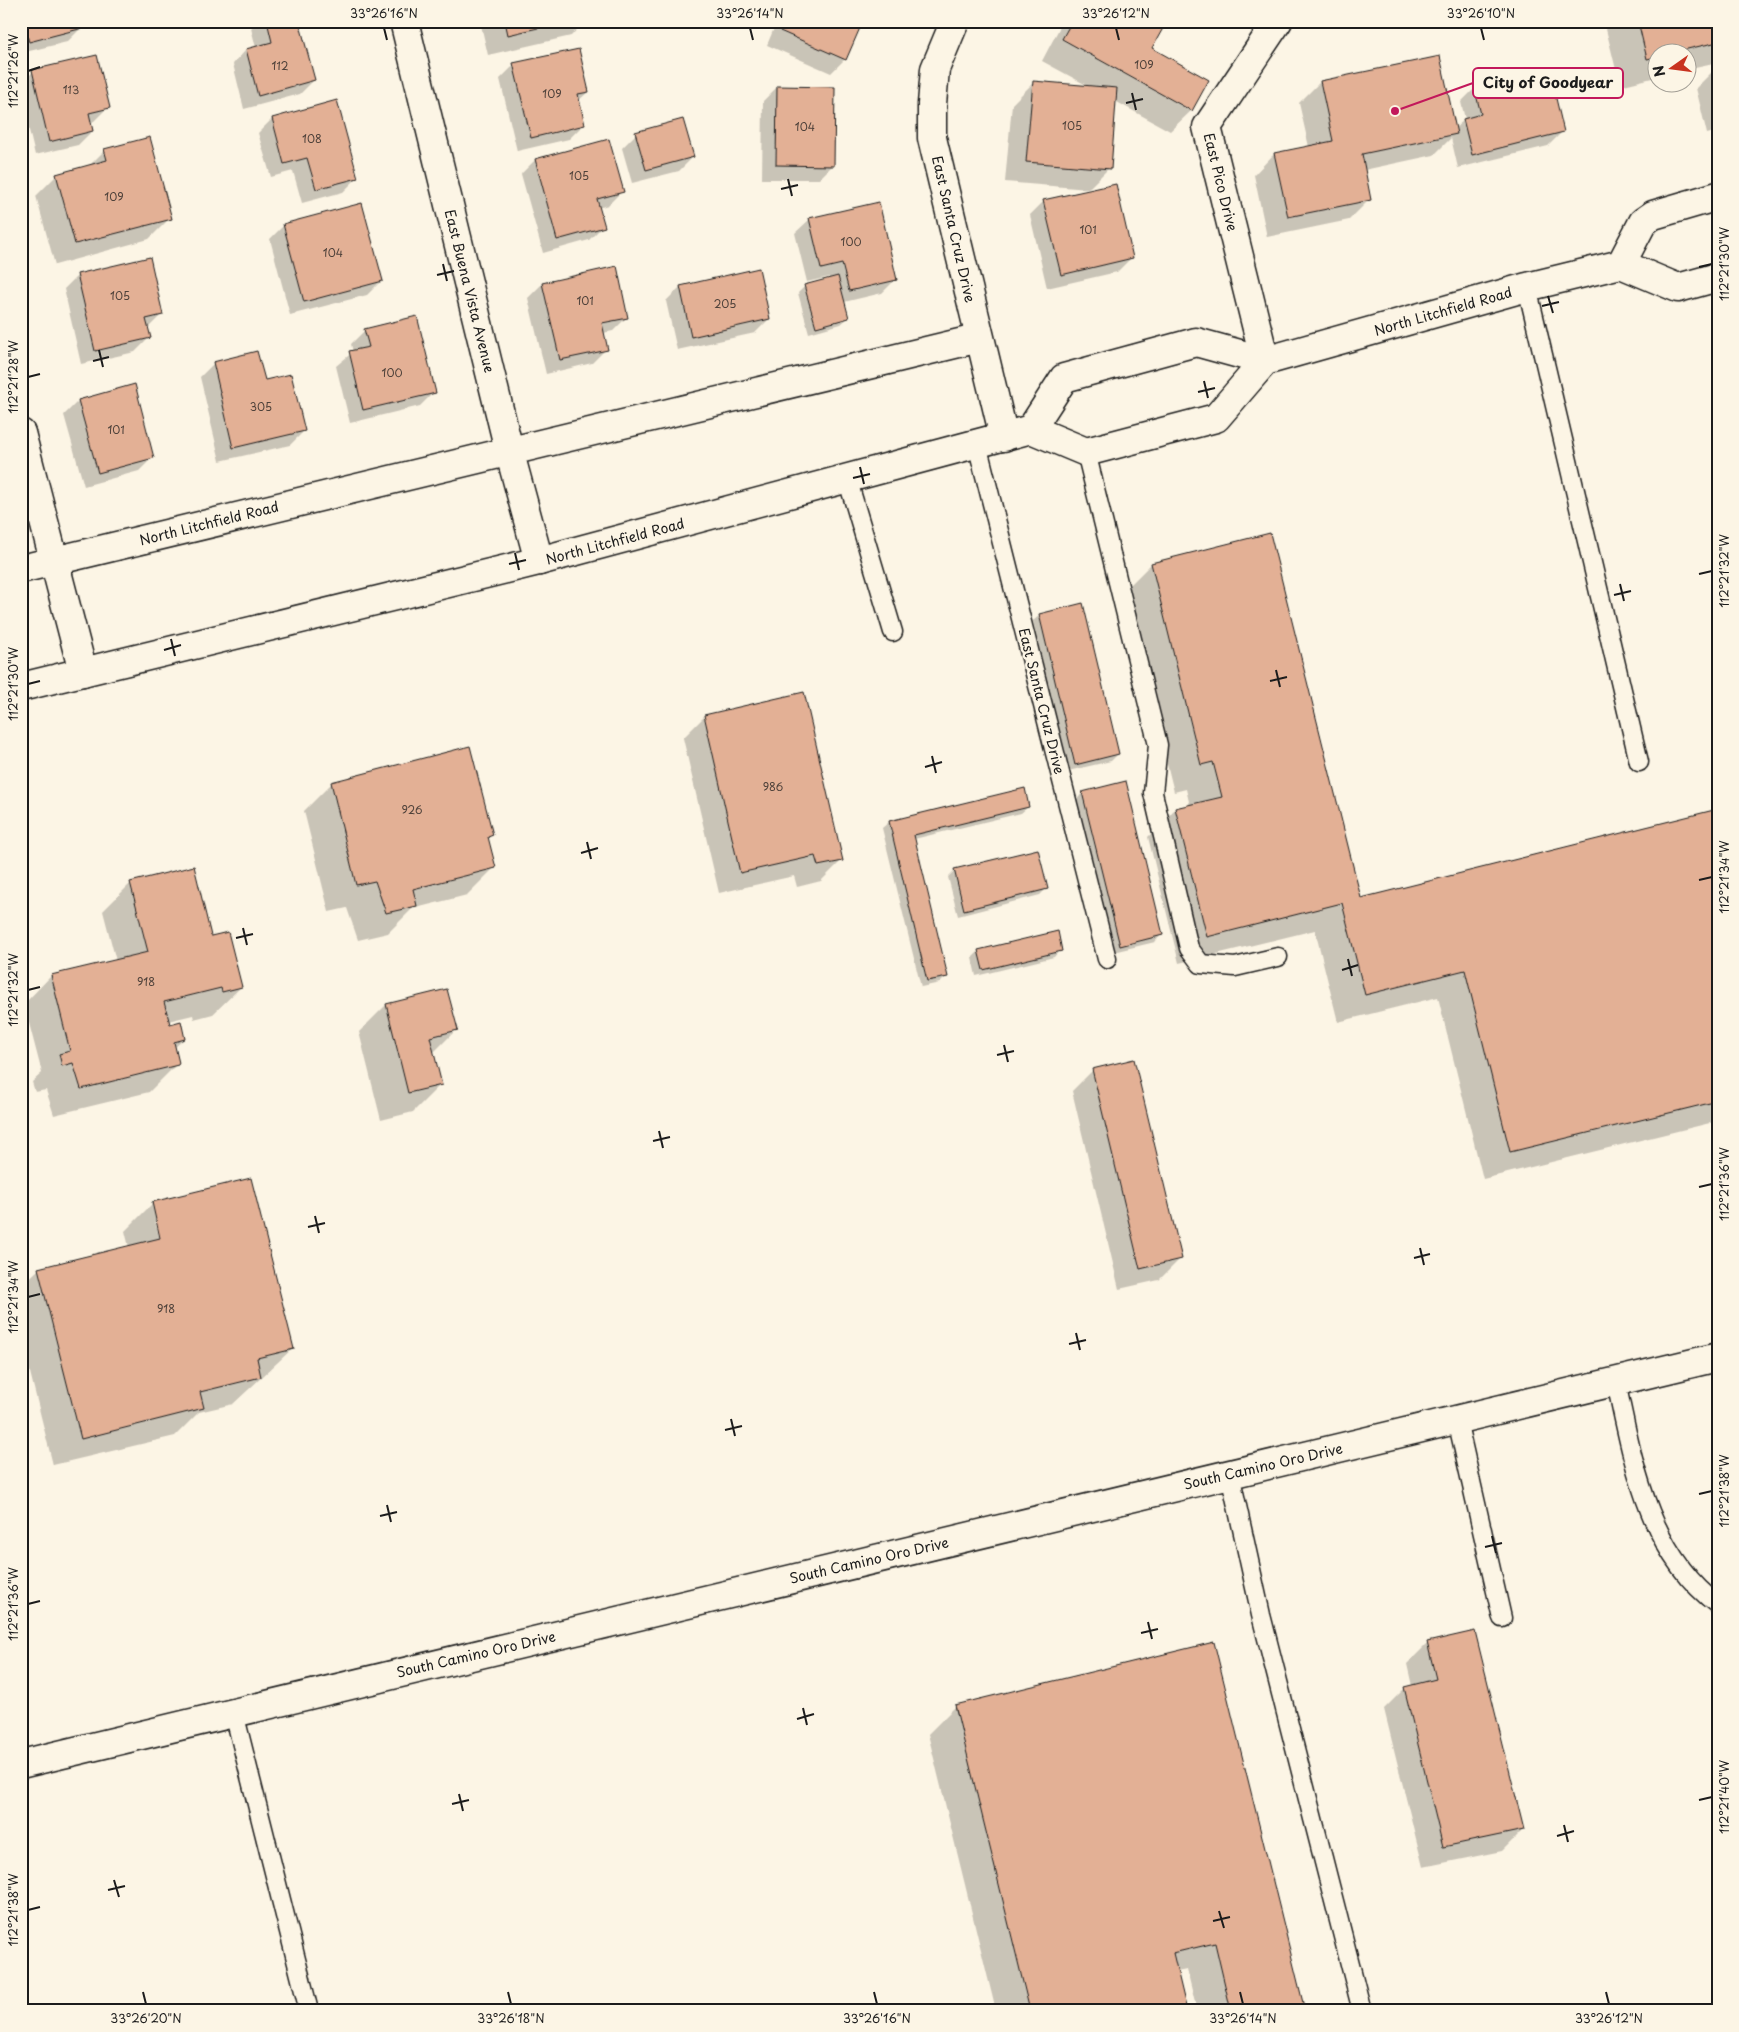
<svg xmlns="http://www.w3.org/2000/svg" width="1739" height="2032" font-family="'Playpen Sans',sans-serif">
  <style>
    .shadow { fill: #0003; fill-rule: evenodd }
    .building { fill: #e3b095; stroke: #1c1c1c }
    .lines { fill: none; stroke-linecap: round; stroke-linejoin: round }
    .service-casing { stroke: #1c1c1c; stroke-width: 21 }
    .minor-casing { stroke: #1c1c1c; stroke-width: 31 }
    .secondary-casing { stroke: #1c1c1c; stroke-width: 31 }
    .service { stroke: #fcf5e5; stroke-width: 18 }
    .minor { stroke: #fcf5e5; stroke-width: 28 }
    .secondary { stroke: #fcf5e5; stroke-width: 28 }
    .ticks { fill: none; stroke: #1c1c1c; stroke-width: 2 }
    .labels { text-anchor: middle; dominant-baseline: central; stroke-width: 4.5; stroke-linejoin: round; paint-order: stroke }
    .number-label { font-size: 11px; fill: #4e413a }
    .street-label { font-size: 14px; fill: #1c1c1c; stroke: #fcf5e5 }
    .leader { fill: none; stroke: #c2185b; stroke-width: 2 }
    .callout-dot { fill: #c2185b; stroke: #fcf5e5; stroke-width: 2 }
    .callout { fill: #fcf5e5; stroke: #c2185b; stroke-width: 2 }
    .callout-label { font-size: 15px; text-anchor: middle; font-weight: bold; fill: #1c1c1c }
    .neatline { fill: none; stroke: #1c1c1c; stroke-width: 2 }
    .ticks-label { font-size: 12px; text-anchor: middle; fill: #1c1c1c }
  </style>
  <rect width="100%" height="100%" fill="#fcf5e5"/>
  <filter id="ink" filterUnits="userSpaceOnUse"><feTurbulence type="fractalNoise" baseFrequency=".02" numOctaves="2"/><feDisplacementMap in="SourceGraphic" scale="10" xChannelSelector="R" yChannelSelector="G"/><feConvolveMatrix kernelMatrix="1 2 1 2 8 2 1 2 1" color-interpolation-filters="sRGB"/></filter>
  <g filter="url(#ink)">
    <!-- shadow -->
    <path class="shadow" d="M21 21H80L81 28 67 42 21 53Z
      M258 21H298L314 80 300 94 244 109 233 64 246 50 256 48 251 28Z
      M480 21H585L571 36 488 55Z
      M777 21H861L845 59 831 73 767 45Z
      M1063 21H1166L1151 49 1207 80 1191 111 1170 131 1115 101 1109 168 1088 189 1005 182 1012 104 1033 83 1090 87 1042 61Z
      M1604 21H1718V62L1686 69V52H1656V77L1620 86Z
      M514 65 588 92 578 101 583 125 569 139 517 151 500 79Z
      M1718 66V131L1707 134 1696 88Z
      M33 72 108 107 94 121 90 123 92 131 78 145 35 155 21 97V83Z
      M1320 82 1454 129 1465 119 1461 102 1475 88 1562 132 1548 146 1458 168 1451 138 1434 155 1364 170 1370 199 1349 220 1267 237 1254 175 1274 154 1309 147 1299 103Z
      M777 87 833 165 819 179H762L763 101Z
      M336 102 357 178 343 192 302 203 293 171 271 177 258 133 272 119Z
      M636 134 693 157 679 171 632 183 622 148Z
      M608 140 622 191 608 205 598 208 603 226 589 240 543 253 521 174 535 160Z
      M105 150 170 218 149 239 55 265 36 196 57 175 88 167Z
      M1044 201 1131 258 1117 272 1047 288 1030 215Z
      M809 220 896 279 882 293 844 302 848 318 841 324 809 333 798 293 805 286 829 280V277L807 282 795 233Z
      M284 225 381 281 367 295 290 315 270 239Z
      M758 269 769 319 755 333 677 350 666 301 680 287Z
      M78 275 162 314 148 328 149 338 135 352 81 364 64 289Z
      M542 284 627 317 613 331 603 333 606 349 592 363 546 374 528 298Z
      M365 330 434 392 420 406 350 423 336 366 353 352 351 344Z
      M214 363 264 382 304 431 290 445 220 461 200 377Z
      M78 401 153 457 139 471 84 486 64 415Z
      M1151 564 1360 900 1718 810V1121L1483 1179 1438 997 1338 1022 1315 930 1179 963 1148 837 1175 809 1190 806 1186 789 1174 792 1124 591Z
      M1040 615 1118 754 1111 761 1068 771 1033 621Z
      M804 693 842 860 821 881 797 887 794 876 719 893 683 738 704 717Z
      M469 748 491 835 487 839 494 868 467 895 412 909 388 933 358 940 347 908 329 912 304 811 331 784Z
      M1024 789 1028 807 1021 813 914 839 947 976 940 983 921 987 882 828 889 822Z
      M1083 793 1161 935 1155 942 1113 952 1076 800Z
      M955 870 1047 888 1040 895 958 916 948 877Z
      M131 883 210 937 241 987 213 1014 194 1019 193 1015 168 1021 169 1025 184 1039 174 1048 177 1064 149 1092 54 1115 46 1090 35 1092 32 1082 42 1073 24 1004 51 976 116 961 103 911Z
      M1060 950 1054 957 976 976 972 958 979 951Z
      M386 1005 456 1030 433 1053 440 1085 413 1112 381 1120 359 1032Z
      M1093 1070 1180 1259 1159 1280 1119 1289 1072 1091Z
      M250 1179 292 1349 233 1404 199 1412 175 1436 53 1465 21 1336V1286L39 1269 129 1247 125 1231 152 1204ZM155 1221H158L163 1244H161Z
      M1428 1643 1523 1830 1502 1851 1423 1867 1384 1709 1405 1688 1412 1686 1407 1664Z
      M956 1706 1303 2011H1197L1187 1970 1176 1972 1186 2011H996L928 1734Z"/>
    <!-- building -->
    <path class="building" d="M23 21H81L83 28 29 42Z
      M267 21H299L315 80 258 96 246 49 272 42Z
      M505 21H568L508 35Z
      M784 21H863L846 60 780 31Z
      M1072 21H1167L1152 48 1209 80 1192 111 1062 39Z
      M1638 21H1718V42L1674 52H1656V57L1647 59Z
      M579 49 589 92 578 94 585 125 531 138 513 63Z
      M97 55 110 108 89 113 93 131 49 142 32 70Z
      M1440 56 1457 134 1362 154 1371 200 1288 217 1274 153 1333 141 1320 81Z
      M1549 69 1564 132 1472 155 1463 119 1481 114 1474 87Z
      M1033 81 1117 88 1111 169 1026 162Z
      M777 86 835 87 834 166 776 165Z
      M337 100 358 178 316 189 307 158 284 164 272 118Z
      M683 119 694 157 646 170 635 132Z
      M150 137 172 219 75 244 56 174 107 160 104 149Z
      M609 139 624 192 597 199 605 227 557 240 535 159Z
      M1116 184 1133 258 1061 275 1043 200Z
      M879 202 897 280 849 291 842 264 821 269 809 218Z
      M362 203 383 281 304 302 283 224Z
      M150 257 163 315 146 319 151 338 95 351 77 274Z
      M617 266 628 318 602 323 608 350 560 360 542 283Z
      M759 268 770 319 691 337 680 286Z
      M838 276 849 318 816 327 804 285Z
      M417 316 436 393 363 410 349 351 369 347 364 329Z
      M257 351 265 380 291 374 305 431 233 448 213 362Z
      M135 384 154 458 98 473 78 400Z
      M1270 533 1361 898 1718 809V1101L1510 1152 1465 970 1365 995 1342 903 1207 937 1175 808 1222 797 1213 762 1201 765 1151 563Z
      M1083 603 1119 754 1075 765 1039 614Z
      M804 692 843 861 818 866 815 856 740 873 704 715Z
      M470 746 493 835 488 837 496 868 413 889 417 906 386 913 375 881 356 885 331 782Z
      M1126 781 1163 935 1120 946 1082 792Z
      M1025 788 1029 807 914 835 948 977 927 981 889 821Z
      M1038 849 1048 889 964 910 954 869Z
      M194 866 211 936 228 932 242 987 222 992 221 988 164 1002 170 1024 181 1021 185 1039 174 1042 179 1063 178 1065 81 1089 73 1063 62 1066 59 1054 70 1051 51 975 148 952 130 882Z
      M1058 931 1062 951 983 970 978 950Z
      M447 989 458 1030 430 1037 442 1085 408 1093 386 1004Z
      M1134 1059 1182 1259 1140 1269 1092 1069Z
      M251 1178 294 1349 257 1358 261 1377 200 1392 204 1408 81 1439 38 1268 160 1238 152 1202Z
      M1475 1631 1524 1830 1443 1847 1404 1687 1436 1679 1427 1642Z
      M1214 1642 1305 2011H1231L1215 1943 1173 1953 1187 2011H1030L955 1705Z"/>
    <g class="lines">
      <!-- service casing -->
      <g class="service-casing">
        <path id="service" d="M1527 287 1639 762
          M977 444 1107 959
          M1086 452 1158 745 1153 793 1189 948 1201 964 1235 967 1278 957
          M847 478 893 632
          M1616 1382C1633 1461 1648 1553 1718 1605
          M1457 1420 1502 1618
          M1230 1474 1261 1615 1362 2011
          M234 1713 309 2011"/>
      </g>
      <!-- minor casing -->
      <g class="minor-casing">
        <path id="minor" d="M404 21 509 450 539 561
          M955 21 935 69 932 104V138L1004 437
          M1265 361 1207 127 1278 21
          M21 433 83 672
          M21 569 980 338
          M21 1764 1718 1357"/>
      </g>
      <!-- secondary casing -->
      <g class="secondary-casing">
        <path id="secondary" d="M1621 264 1643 222 1653 215 1718 196
          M1031 429 1064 378 1196 342 1265 361 1527 287 1621 264 1678 288 1718 277
          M21 687 539 561 1031 429 1086 452 1216 418 1265 361"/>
      </g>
      <!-- service -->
      <use href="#service" class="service"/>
      <!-- minor -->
      <use href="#minor" class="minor"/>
      <!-- secondary -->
      <use href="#secondary" class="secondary"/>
    </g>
  </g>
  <!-- ticks -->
  <path class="ticks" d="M384 28 387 40M750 28 753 40M1116 28 1119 40M1481 28 1484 40M28 71 40 67M1132 93 1136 110M1126 103 1143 99M788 179 792 196M781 189 798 185M443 264 447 281M1699 267 1712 264M437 275 454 271M1548 296 1553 313M1542 306 1559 302M99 350 103 367M93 361 109 357M28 377 40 374M1204 381 1208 398M1198 392 1215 388M860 467 864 484M853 478 870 474M515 553 519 570M509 564 526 560M1699 574 1712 571M1620 584 1624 601M1614 595 1631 591M171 639 175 656M164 650 181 645M1276 670 1280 687M1270 681 1287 677M28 684 40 681M932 756 936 773M925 767 942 762M587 842 591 859M581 853 598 848M1699 880 1712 877M243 928 247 945M236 938 253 934M1348 959 1352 976M1342 970 1358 965M28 990 40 987M1004 1045 1008 1062M997 1055 1014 1051M659 1131 663 1148M653 1141 670 1137M1699 1187 1712 1184M315 1216 319 1233M308 1227 325 1223M1420 1248 1424 1265M1414 1258 1430 1254M28 1297 40 1294M1076 1333 1080 1350M1069 1344 1086 1340M731 1419 735 1436M725 1430 742 1426M1699 1494 1712 1491M387 1505 391 1522M380 1516 397 1512M1492 1536 1496 1553M1485 1547 1502 1543M28 1604 40 1601M1148 1622 1152 1639M1141 1633 1158 1629M803 1708 807 1725M797 1719 814 1714M459 1794 463 1811M1699 1800 1712 1797M452 1804 469 1800M1564 1825 1568 1842M1557 1836 1574 1831M114 1880 119 1897M108 1890 125 1886M28 1910 40 1907M1219 1911 1224 1928M1213 1921 1230 1917M143 1992 146 2004M508 1992 511 2004M874 1992 877 2004M1240 1992 1243 2004M1606 1992 1609 2004"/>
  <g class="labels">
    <!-- number labels -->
    <g class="number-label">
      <text x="1144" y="64">109</text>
      <text x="280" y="65">112</text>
      <text x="71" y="89">113</text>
      <text x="552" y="93">109</text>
      <text x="1072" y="125">105</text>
      <text x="805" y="126">104</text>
      <text x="312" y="138">108</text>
      <text x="579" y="175">105</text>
      <text x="114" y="196">109</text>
      <text x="1088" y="229">101</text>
      <text x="851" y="241">100</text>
      <text x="333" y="252">104</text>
      <text x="120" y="295">105</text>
      <text x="585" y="300">101</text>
      <text x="725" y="303">205</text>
      <text x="392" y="372">100</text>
      <text x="261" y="406">305</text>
      <text x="116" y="429">101</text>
      <text x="773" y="786">986</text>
      <text x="412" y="809">926</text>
      <text x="146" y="981">918</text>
      <text x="166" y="1308">918</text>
    </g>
    <!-- street labels -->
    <g class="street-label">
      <text transform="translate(1221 182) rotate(76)">East Pico Drive</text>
      <text transform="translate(954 229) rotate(77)">East Santa Cruz Drive</text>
      <text transform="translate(470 291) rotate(76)">East Buena Vista Avenue</text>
      <text transform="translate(1443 311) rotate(-16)">North Litchfield Road</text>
      <text transform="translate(209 523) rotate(-14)">North Litchfield Road</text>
      <text transform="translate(615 541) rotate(-15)">North Litchfield Road</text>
      <text transform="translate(1042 701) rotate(76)">East Santa Cruz Drive</text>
      <text transform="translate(1263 1466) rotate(-13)">South Camino Oro Drive</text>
      <text transform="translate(869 1560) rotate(-13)">South Camino Oro Drive</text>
      <text transform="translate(476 1654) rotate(-13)">South Camino Oro Drive</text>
    </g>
  </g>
  <!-- callouts -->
  <path class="leader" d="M1395 111L1473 83"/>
  <circle class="callout-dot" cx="1395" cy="111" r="5"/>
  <rect class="callout" x="1473" y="68" width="150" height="30" rx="5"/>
  <g class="callout-label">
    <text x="1548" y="88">City of Goodyear</text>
  </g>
  <!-- margin -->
  <rect width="1739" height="2032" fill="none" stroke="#fcf5e5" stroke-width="55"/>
  <!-- north arrow -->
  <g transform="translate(1672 68) rotate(256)"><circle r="24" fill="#fcf5e5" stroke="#a29e95"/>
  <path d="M0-4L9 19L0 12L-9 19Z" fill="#c8321e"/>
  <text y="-8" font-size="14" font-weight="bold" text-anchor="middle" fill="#1c1c1c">N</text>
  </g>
  <rect x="28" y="28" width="1684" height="1976" class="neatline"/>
  <g class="ticks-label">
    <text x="384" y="18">33°26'16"N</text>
    <text x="750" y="18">33°26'14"N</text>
    <text x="1116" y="18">33°26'12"N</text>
    <text x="1481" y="18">33°26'10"N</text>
    <text transform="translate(14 71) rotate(-90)" y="4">112°21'26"W</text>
    <text transform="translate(1725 264) rotate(-90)" y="4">112°21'30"W</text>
    <text transform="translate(14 377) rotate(-90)" y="4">112°21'28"W</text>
    <text transform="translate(1725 571) rotate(-90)" y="4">112°21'32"W</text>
    <text transform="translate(14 684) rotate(-90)" y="4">112°21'30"W</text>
    <text transform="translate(1725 877) rotate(-90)" y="4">112°21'34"W</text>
    <text transform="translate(14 990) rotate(-90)" y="4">112°21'32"W</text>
    <text transform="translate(1725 1184) rotate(-90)" y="4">112°21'36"W</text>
    <text transform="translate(14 1297) rotate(-90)" y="4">112°21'34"W</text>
    <text transform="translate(1725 1491) rotate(-90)" y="4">112°21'38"W</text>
    <text transform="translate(14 1604) rotate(-90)" y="4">112°21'36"W</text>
    <text transform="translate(1725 1797) rotate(-90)" y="4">112°21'40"W</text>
    <text transform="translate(14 1910) rotate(-90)" y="4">112°21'38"W</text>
    <text x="146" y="2023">33°26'20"N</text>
    <text x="511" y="2023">33°26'18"N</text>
    <text x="877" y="2023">33°26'16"N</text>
    <text x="1243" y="2023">33°26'14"N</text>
    <text x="1609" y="2023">33°26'12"N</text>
  </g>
</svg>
